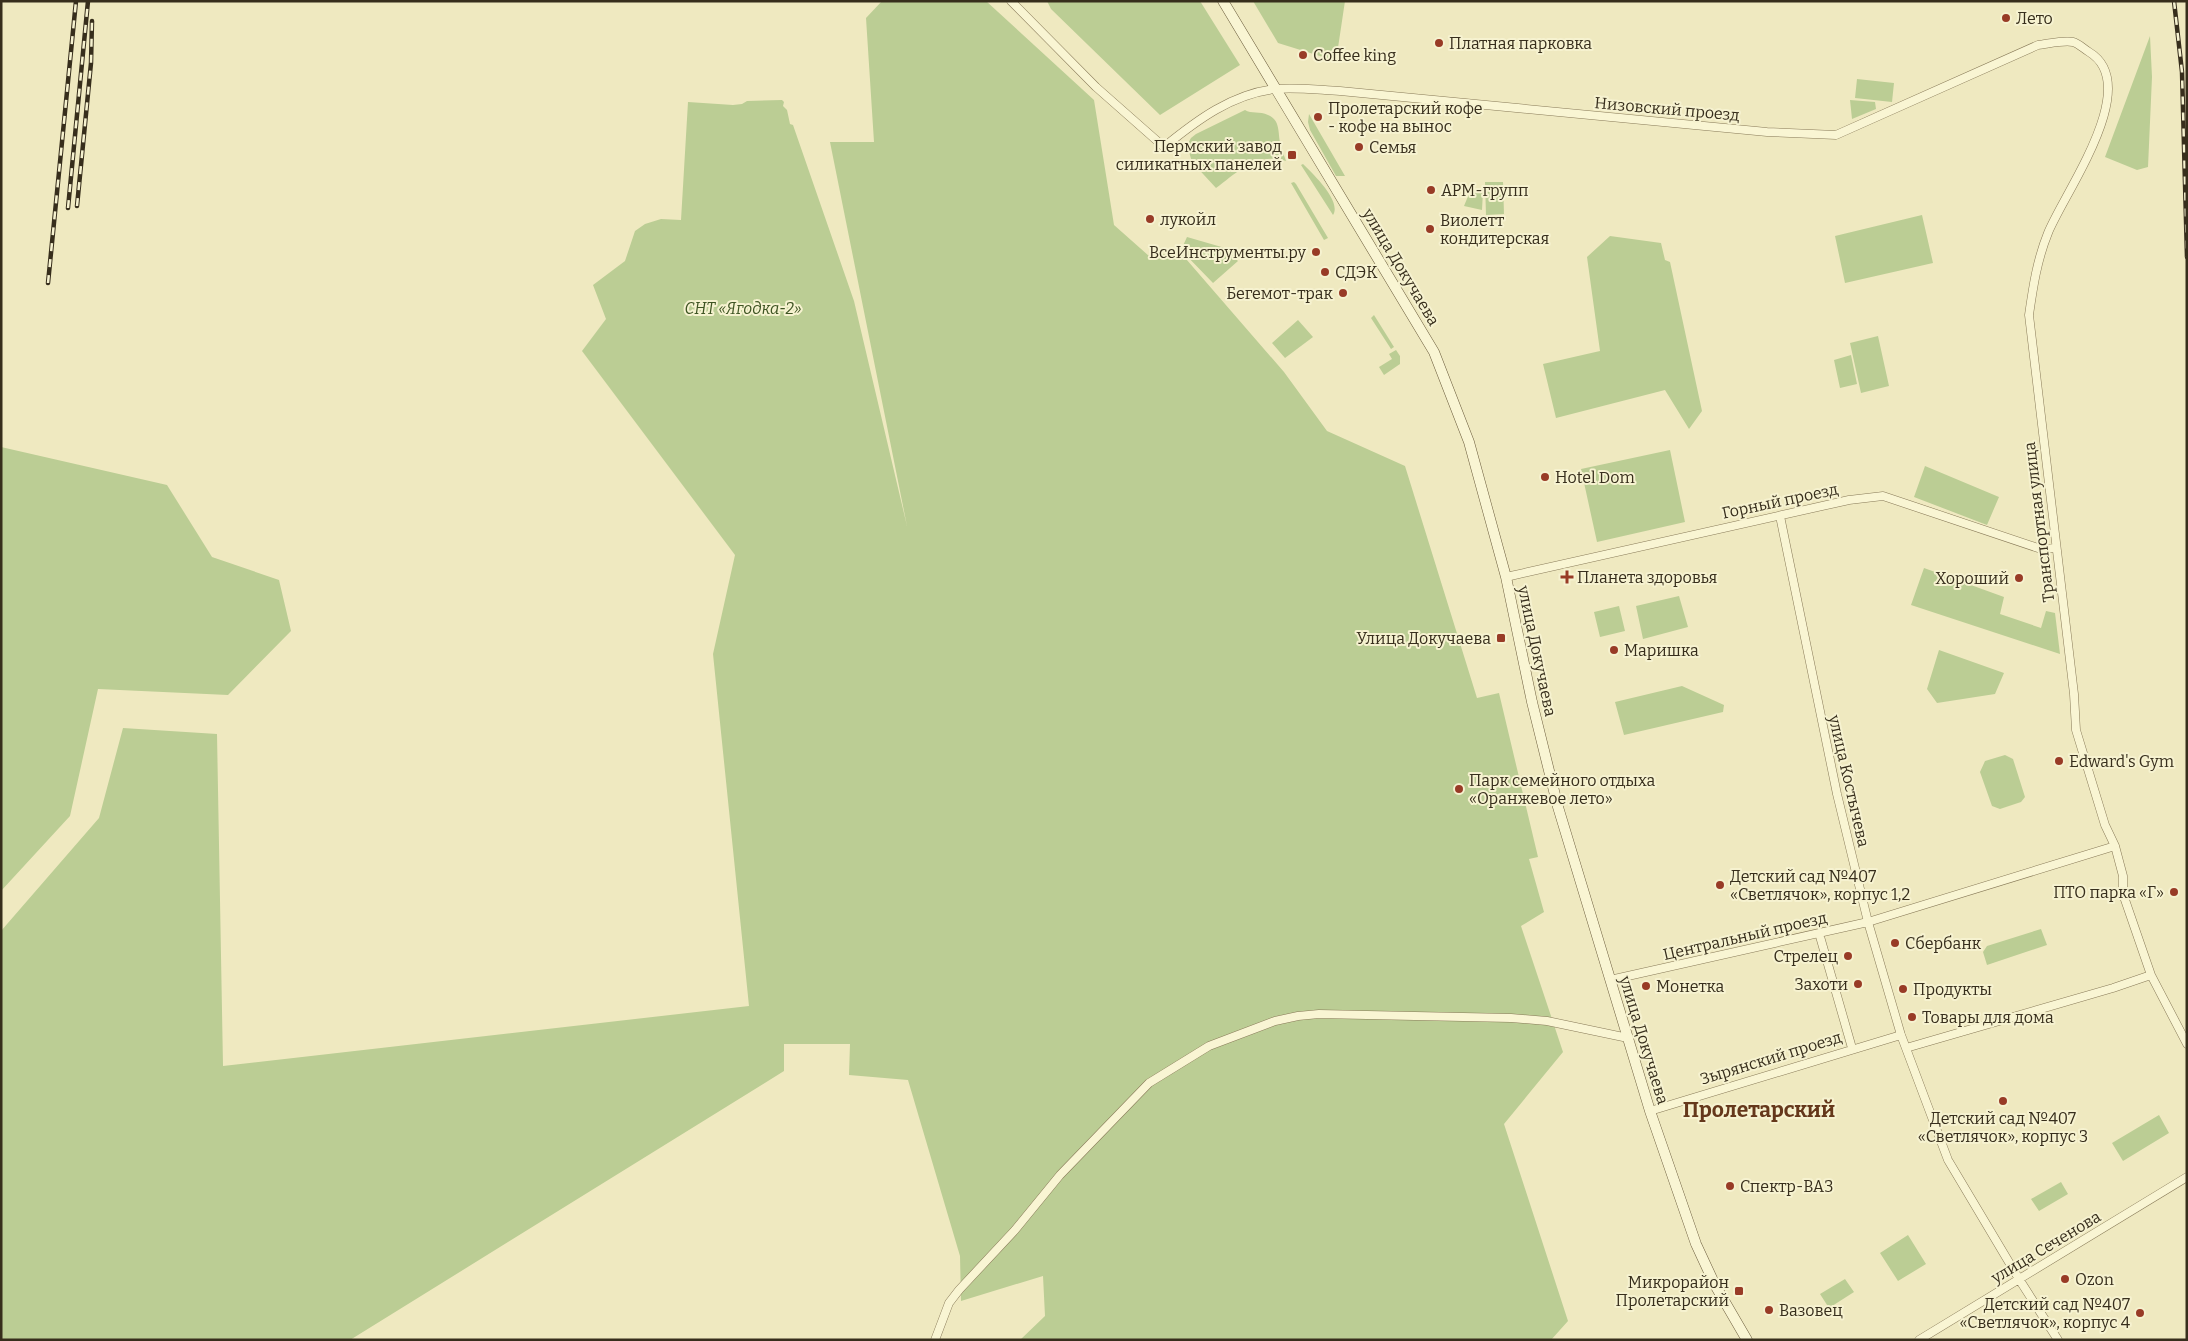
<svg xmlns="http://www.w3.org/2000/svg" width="2188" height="1341" font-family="Bitter,serif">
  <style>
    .green { fill: #bbcd94 }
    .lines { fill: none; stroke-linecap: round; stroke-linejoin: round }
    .minor-casing { stroke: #887a58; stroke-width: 9 }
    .secondary-casing { stroke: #6a5b3b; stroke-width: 11 }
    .minor { stroke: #f9f5d3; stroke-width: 8 }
    .secondary { stroke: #f9f5d3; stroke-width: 10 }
    .rail-casing { stroke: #372e1c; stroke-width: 4.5 }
    .rail { stroke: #f6f2d0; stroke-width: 2.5; stroke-dasharray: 8; stroke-linecap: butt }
    .poi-dot { fill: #983b26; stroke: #f6f2d0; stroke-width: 2 }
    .labels { text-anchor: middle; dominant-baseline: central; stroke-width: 4; stroke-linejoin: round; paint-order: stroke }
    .poi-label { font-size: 16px; fill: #372e1c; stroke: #f6f2d0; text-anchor: start }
    .street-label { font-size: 16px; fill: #372e1c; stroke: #f6f2d0 }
    .park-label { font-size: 16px; font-style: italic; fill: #3e5423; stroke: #f6f2d0 }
    .district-label { font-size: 21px; font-weight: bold; fill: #65381b; stroke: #f6f2d0 }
  </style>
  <rect width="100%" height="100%" fill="#efe9c0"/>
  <!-- green -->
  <path class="green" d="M882 1H986L1094 100 1114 225 1149 256 1180 252 1284 372 1327 431 1405 466 1477 698 1499 693 1538 857 1529 859 1544 912 1521 926 1563 1052 1504 1124 1568 1321 1551 1340H1020L1045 1316 1043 1276 961 1301 960 1256 908 1080 849 1075 850 1044H784V1071L350 1340H1V931L99 818 123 728 217 734 223 1066 749 1006 713 654 735 555 582 351 606 319 593 285 625 261 635 231 645 224 661 219 681 220 688 102 733 105 742 104 747 101 782 100 784 102 783 106 787 110 790 124 793 125 854 301 907 526 830 142H874L866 18Z
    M1047 1H1200L1240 65 1160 115 1051 9Z
    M1253 1H1345L1336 61 1278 43Z
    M2150 36 2152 77 2148 167 2137 170 2105 157Z
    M1857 79 1894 83 1892 102 1855 98Z
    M1850 100 1875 102 1876 109 1852 119Z
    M1245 110C1251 114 1260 111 1268 115 1280 120 1278 131 1280 142 1281 149 1284 155 1286 161 1256 152 1239 171 1216 188L1192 162 1187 145 1191 138 1196 134Z
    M1309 114 1345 176H1336L1310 130 1308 122Z
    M1303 164C1313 174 1342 201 1333 215L1301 165Z
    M1294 182 1296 184 1328 238 1324 240 1291 183Z
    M1485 182H1503L1504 214 1486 215Z
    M1471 189 1483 191 1482 210 1464 206Z
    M1922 215 1933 263 1845 283 1835 236Z
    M1610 236 1661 243 1665 260 1670 262 1702 411 1689 429 1665 390 1556 418 1543 364 1600 351 1587 257Z
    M1187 237 1225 248 1238 261 1213 283 1181 250Z
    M1374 315 1394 347 1391 349 1371 318Z
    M1298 320 1313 337 1285 358 1272 343Z
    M1878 336 1889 386 1861 393 1850 343Z
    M1396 350 1400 356V364L1384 375 1379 367 1392 359 1389 354Z
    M1851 355 1857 384 1840 388 1834 360Z
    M1 447 167 485 212 557 279 580 291 631 228 695 98 689 70 816 1 891Z
    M1670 450 1685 522 1597 542 1581 469Z
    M1925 466 1999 497 1987 525 1914 497Z
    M1924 568 2004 597 2000 614 2041 628 2046 611 2055 613 2060 654 1911 605Z
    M1679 596 1688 627 1643 639 1636 606Z
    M1619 606 1625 631 1600 637 1594 612Z
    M1939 650 2004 673 1995 694 1937 703 1927 689Z
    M1682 686 1724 705 1723 712 1624 735 1615 702Z
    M2005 755 2013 759 2025 797 2021 802 2000 809 1992 806 1980 772 1985 761Z
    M2041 929 2047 945 1987 965 1983 952 1987 946Z
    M2159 1115 2169 1133 2123 1161 2112 1143Z
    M2061 1182 2068 1194 2039 1211 2031 1199Z
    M1908 1235 1926 1264 1898 1281 1880 1253Z
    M1845 1279 1854 1292 1829 1308 1820 1294Z"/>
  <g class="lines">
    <!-- minor casing -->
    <g class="minor-casing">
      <path id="minor" d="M1011 1 1096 87 1164 147C1197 120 1232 94 1275 89 1296 87 1319 90 1340 91L1767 132 1836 135 2038 45C2048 44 2063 40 2073 42 2078 43 2084 49 2089 52 2144 85 2064 193 2048 233 2037 260 2033 287 2029 315L2074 694 2076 730 2105 825 2115 846 2123 876V894L2151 975 2187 1044
        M1780 516 1837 794 1868 922 1901 1035 1948 1160 2019 1279 2058 1340
        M1506 577 1849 500 1883 496 2041 549 2056 548
        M1819 933 1852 1048
        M1610 980 1868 922 2115 846
        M1906 1048 2113 988 2151 975
        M1650 1111 1901 1035
        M935 1340 949 1303 959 1290 1015 1230 1060 1175 1149 1083 1209 1046 1275 1021 1298 1016 1319 1014 1511 1018 1547 1021 1628 1038
        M1919 1340 2187 1177"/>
    </g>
    <!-- secondary casing -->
    <g class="secondary-casing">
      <path id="secondary" d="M1223 1 1434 352 1469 442 1506 577 1532 702 1558 807 1650 1111 1696 1244 1715 1285 1747 1340"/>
    </g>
    <!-- minor -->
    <use href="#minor" class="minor"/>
    <!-- secondary -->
    <use href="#secondary" class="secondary"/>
    <!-- rail casing -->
    <g class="rail-casing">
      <path id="rail" d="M2174 1 2182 72 2187 257
        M77 206 91 63 92 21
        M68 208 88 1
        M48 283 76 1"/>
    </g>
    <!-- rail -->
    <use href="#rail" class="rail"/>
  </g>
  <!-- markers -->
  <g class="poi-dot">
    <circle cx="2006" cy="18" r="5"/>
    <circle cx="1439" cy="43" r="5"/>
    <circle cx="1303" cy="55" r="5"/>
    <circle cx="1318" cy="117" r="5"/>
    <circle cx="1359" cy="147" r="5"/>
    <rect x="1287" y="150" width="10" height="10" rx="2.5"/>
    <circle cx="1431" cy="190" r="5"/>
    <circle cx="1150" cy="219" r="5"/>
    <circle cx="1430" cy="229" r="5"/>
    <circle cx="1316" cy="252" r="5"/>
    <circle cx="1325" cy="272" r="5"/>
    <circle cx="1343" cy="293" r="5"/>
    <circle cx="1545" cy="477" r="5"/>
    <path d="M1564.5 569.5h5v5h5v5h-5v5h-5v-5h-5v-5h5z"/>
    <circle cx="2019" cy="578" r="5"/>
    <rect x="1496" y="633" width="10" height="10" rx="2.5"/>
    <circle cx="1614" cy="650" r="5"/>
    <circle cx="2059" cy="761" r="5"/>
    <circle cx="1459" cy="789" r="5"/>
    <circle cx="1720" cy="885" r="5"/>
    <circle cx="2174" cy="892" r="5"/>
    <circle cx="1895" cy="943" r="5"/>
    <circle cx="1848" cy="956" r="5"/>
    <circle cx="1858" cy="984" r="5"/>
    <circle cx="1646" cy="986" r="5"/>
    <circle cx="1903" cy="989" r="5"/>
    <circle cx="1912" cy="1017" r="5"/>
    <circle cx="2003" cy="1101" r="5"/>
    <circle cx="1730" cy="1186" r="5"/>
    <circle cx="2065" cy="1279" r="5"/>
    <rect x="1734" y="1286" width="10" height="10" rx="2.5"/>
    <circle cx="1769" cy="1310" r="5"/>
    <circle cx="2140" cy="1313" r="5"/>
  </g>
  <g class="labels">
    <!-- poi labels -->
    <g class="poi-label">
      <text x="2016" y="18">Лето</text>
      <text x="1449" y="43">Платная парковка</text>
      <text x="1313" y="55">Coffee king</text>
      <text x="1328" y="108">Пролетарский кофе<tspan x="1328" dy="18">- кофе на вынос</tspan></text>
      <text x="1282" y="146" text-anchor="end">Пермский завод<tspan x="1282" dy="18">силикатных панелей</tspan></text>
      <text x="1369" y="147">Семья</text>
      <text x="1441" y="190">АРМ-групп</text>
      <text x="1160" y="219">лукойл</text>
      <text x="1440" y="220">Виолетт<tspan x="1440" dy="18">кондитерская</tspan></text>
      <text x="1306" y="252" text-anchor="end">ВсеИнструменты.ру</text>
      <text x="1335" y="272">СДЭК</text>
      <text x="1333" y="293" text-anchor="end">Бегемот-трак</text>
      <text x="1555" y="477">Hotel Dom</text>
      <text x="1577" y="577">Планета здоровья</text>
      <text x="2009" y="578" text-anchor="end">Хороший</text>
      <text x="1491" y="638" text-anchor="end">Улица Докучаева</text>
      <text x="1624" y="650">Маришка</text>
      <text x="2069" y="761">Edward's Gym</text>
      <text x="1469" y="780">Парк семейного отдыха<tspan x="1469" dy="18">«Оранжевое лето»</tspan></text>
      <text x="1730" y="876">Детский сад №407<tspan x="1730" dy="18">«Светлячок», корпус 1,2</tspan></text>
      <text x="2164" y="892" text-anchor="end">ПТО парка «Г»</text>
      <text x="1905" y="943">Сбербанк</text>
      <text x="1838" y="956" text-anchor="end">Стрелец</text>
      <text x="1848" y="984" text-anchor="end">Захоти</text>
      <text x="1656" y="986">Монетка</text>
      <text x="1913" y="989">Продукты</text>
      <text x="1922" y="1017">Товары для дома</text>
      <text x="2003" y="1118" text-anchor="middle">Детский сад №407<tspan x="2003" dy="18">«Светлячок», корпус 3</tspan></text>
      <text x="1740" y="1186">Спектр-ВАЗ</text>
      <text x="2075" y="1279">Ozon</text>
      <text x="1729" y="1282" text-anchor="end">Микрорайон<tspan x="1729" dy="18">Пролетарский</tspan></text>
      <text x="2130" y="1304" text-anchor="end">Детский сад №407<tspan x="2130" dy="18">«Светлячок», корпус 4</tspan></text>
      <text x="1779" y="1310">Вазовец</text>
    </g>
    <!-- street labels -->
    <g class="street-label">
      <text transform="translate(1667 109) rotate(5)">Низовский проезд</text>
      <text transform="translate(1401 267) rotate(59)">улица Докучаева</text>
      <text transform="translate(1780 501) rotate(-12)">Горный проезд</text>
      <text transform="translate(2039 522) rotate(-97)">Транспортная улица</text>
      <text transform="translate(1537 651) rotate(78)">улица Докучаева</text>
      <text transform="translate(1849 781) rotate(77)">улица Костычева</text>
      <text transform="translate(1745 936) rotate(-13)">Центральный проезд</text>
      <text transform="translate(1644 1040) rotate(73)">улица Докучаева</text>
      <text transform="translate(1771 1058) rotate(-17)">Зырянский проезд</text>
      <text transform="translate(2046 1247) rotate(-31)">улица Сеченова</text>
    </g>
    <!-- park labels -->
    <g class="park-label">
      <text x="743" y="308">СНТ «Ягодка-2»</text>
    </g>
    <!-- district labels -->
    <g class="district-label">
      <text x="1759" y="1110">Пролетарский</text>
    </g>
  </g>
  <!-- border -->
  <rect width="2188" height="1341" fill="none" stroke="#372e1c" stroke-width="5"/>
</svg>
